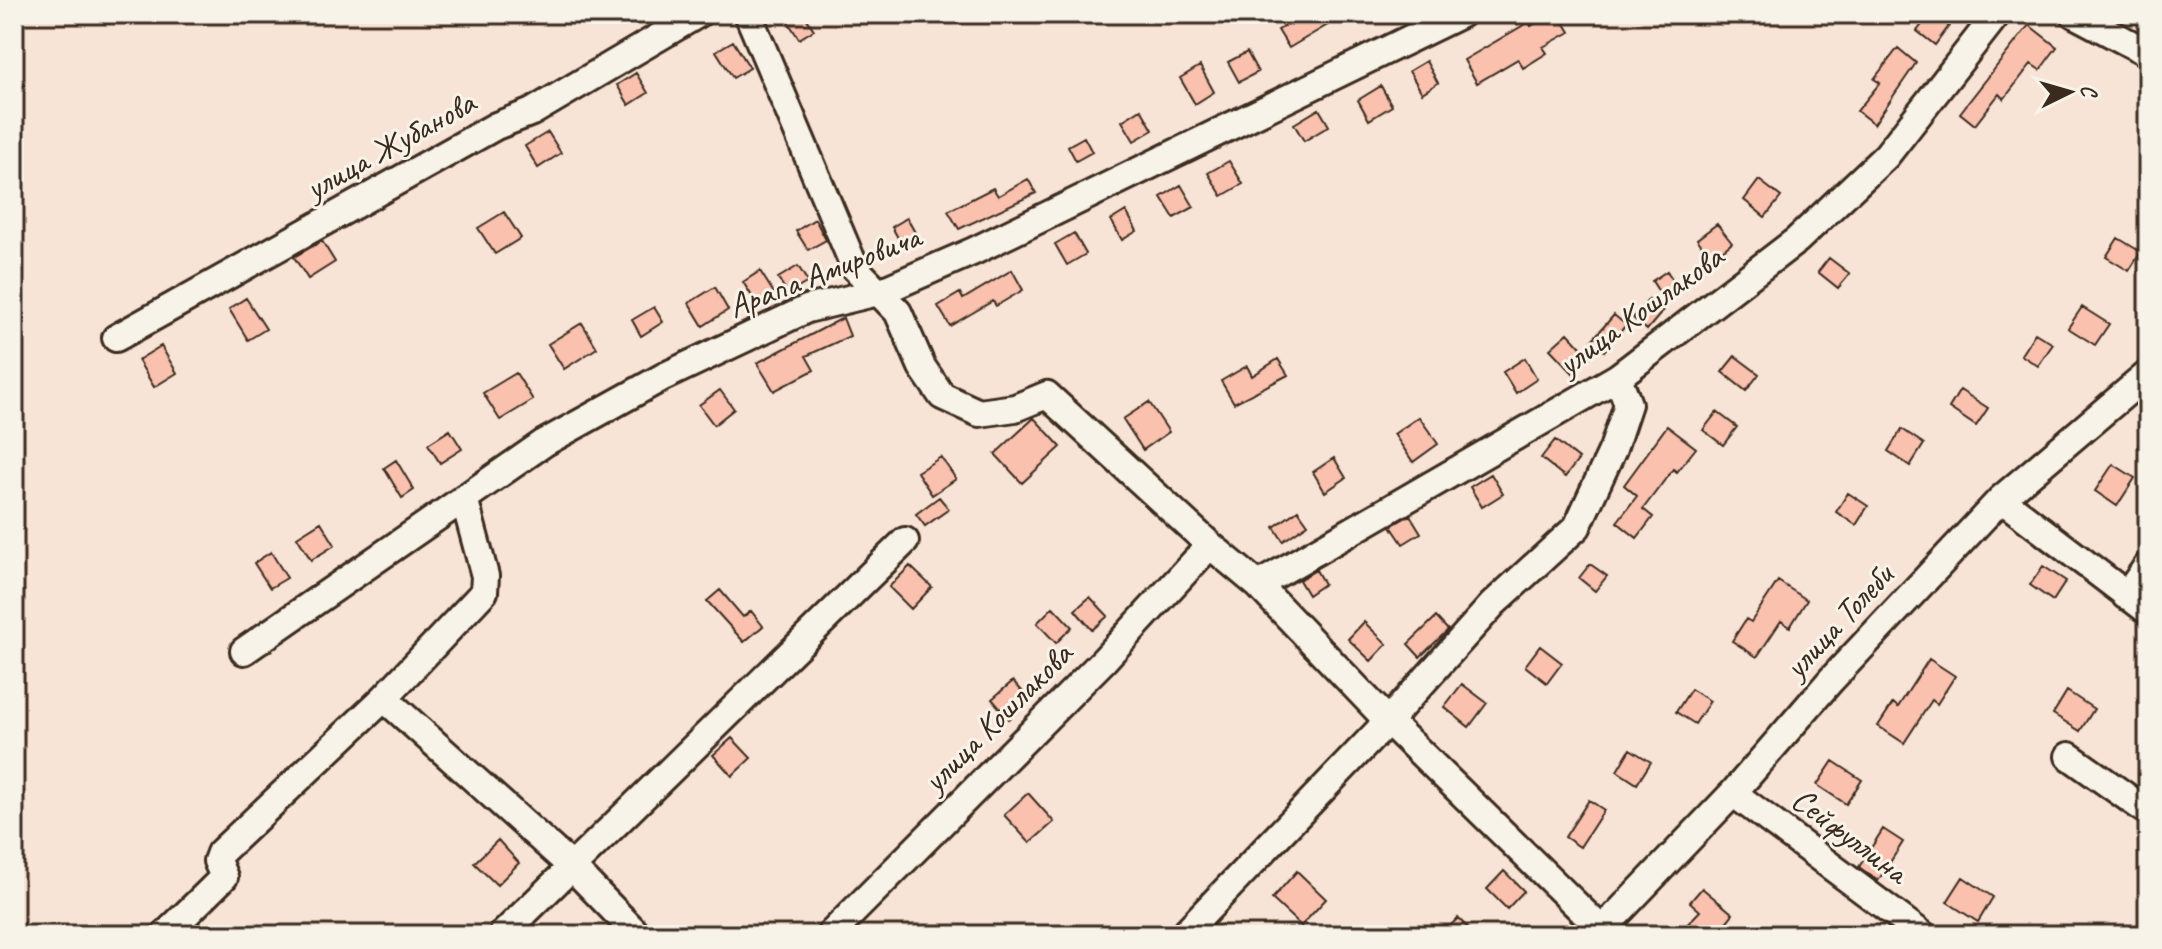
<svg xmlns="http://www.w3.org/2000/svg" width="2162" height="949" font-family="Caveat,sans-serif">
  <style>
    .building { fill: #f9c1ae; stroke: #3b2a1e; stroke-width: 2 }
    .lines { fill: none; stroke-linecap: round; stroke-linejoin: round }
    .minor-casing { stroke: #3b2a1e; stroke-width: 32 }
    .minor { stroke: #f7f3e8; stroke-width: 26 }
    .labels { text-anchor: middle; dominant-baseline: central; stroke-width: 6; stroke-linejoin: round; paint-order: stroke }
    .street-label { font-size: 34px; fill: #3b2a1e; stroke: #f7f3e8 }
  </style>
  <rect width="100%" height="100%" fill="#f8e4d7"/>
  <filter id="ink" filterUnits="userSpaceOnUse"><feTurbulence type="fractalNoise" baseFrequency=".0125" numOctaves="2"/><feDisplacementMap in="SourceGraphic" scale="16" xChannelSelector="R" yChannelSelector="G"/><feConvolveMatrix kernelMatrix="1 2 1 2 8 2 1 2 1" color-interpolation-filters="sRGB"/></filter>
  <g filter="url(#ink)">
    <!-- building -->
    <path class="building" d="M783 14H804L814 30 799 39Z
      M1305 14H1346L1289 48 1278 30Z
      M1551 14H1559L1570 32 1543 47 1547 53 1523 68 1518 59 1477 83 1464 60 1529 22 1531 26Z
      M1930 14 1949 26 1935 45 1917 31Z
      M2029 25 2057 47 2040 70 2031 64 2004 99 1999 94 1975 125 1960 113Z
      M733 41 750 68 733 78 716 51Z
      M1898 48 1916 63 1874 124 1857 111 1880 83 1874 79Z
      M1247 52 1258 72 1239 82 1228 62Z
      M1426 61 1438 83 1422 93 1409 71Z
      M1200 66 1214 92 1195 104 1180 78Z
      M636 73 648 93 629 105 617 85Z
      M1381 86 1392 106 1369 120 1358 100Z
      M1141 109 1153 130 1134 141 1122 121Z
      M1319 109 1329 126 1304 141 1294 124Z
      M548 132 561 153 538 168 525 146Z
      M1084 137 1092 152 1076 161 1068 146Z
      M1229 161 1243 184 1222 196 1208 173Z
      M1028 179 1036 193 959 229 948 211 993 188 998 196Z
      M1759 180 1781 197 1765 217 1744 200Z
      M1181 185 1194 207 1174 218 1161 197Z
      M1126 211 1137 231 1122 240 1111 220Z
      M504 212 521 238 495 254 478 228Z
      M907 218 918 238 903 247 892 227Z
      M815 219 826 240 808 250 796 231Z
      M1717 224 1732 243 1712 259 1697 239Z
      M1074 233 1086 254 1067 265 1055 244Z
      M2118 238 2141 252 2129 271 2106 257Z
      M322 241 335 262 308 279 294 257Z
      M1829 258 1850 274 1838 288 1818 272Z
      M798 266 808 282 788 294 778 278Z
      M1012 270 1023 290 996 306 993 301 950 326 938 306 960 293 963 299Z
      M760 271 774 293 757 304 743 282Z
      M1667 271 1678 288 1663 298 1652 281Z
      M715 287 728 310 703 326 689 303Z
      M246 298 266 329 248 340 229 309Z
      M1649 299 1663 311 1647 330 1633 318Z
      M654 307 663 322 641 336 632 320Z
      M2082 307 2109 324 2095 345 2068 328Z
      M1614 315 1626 325 1604 351 1592 340Z
      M843 318 850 336 806 356 814 370 774 391 757 363Z
      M582 323 597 348 564 369 548 344Z
      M1568 333 1590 357 1573 373 1550 349Z
      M2035 333 2053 344 2038 366 2021 355Z
      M161 346 177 373 154 387 138 360Z
      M1735 356 1759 374 1746 391 1722 372Z
      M1525 358 1537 379 1516 393 1503 372Z
      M1278 359 1288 375 1234 403 1221 381 1247 366 1252 376Z
      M516 373 533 400 500 420 483 393Z
      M720 390 734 409 714 425 699 405Z
      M1960 390 1988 408 1976 426 1949 408Z
      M1149 402 1169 432 1143 450 1123 419Z
      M1717 412 1737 427 1723 445 1703 430Z
      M1419 417 1438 444 1413 462 1394 434Z
      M1034 418 1061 447 1022 483 995 454Z
      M1667 426 1696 448 1677 472 1673 469 1643 509 1653 517 1637 538 1617 522 1637 496 1624 485Z
      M1902 429 1924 444 1910 466 1888 451Z
      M450 430 462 449 440 463 428 444Z
      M1555 440 1579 459 1565 477 1541 458Z
      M941 457 956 479 932 495 917 472Z
      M1334 458 1346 478 1325 492 1313 472Z
      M396 460 414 490 402 498 384 468Z
      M2113 464 2135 478 2117 506 2095 491Z
      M1491 474 1503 494 1482 507 1470 487Z
      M1848 493 1868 506 1856 525 1836 512Z
      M939 497 949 509 925 526 916 514Z
      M1298 510 1308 524 1283 541 1274 527Z
      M1410 515 1421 533 1403 544 1391 526Z
      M321 522 335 545 311 560 297 537Z
      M271 552 287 578 270 588 254 563Z
      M1590 564 1607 576 1595 591 1579 578Z
      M910 566 932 587 911 609 889 587Z
      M2043 566 2066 581 2053 601 2030 585Z
      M1316 570 1324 584 1308 595 1299 580Z
      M1778 581 1807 600 1790 627 1781 621 1757 657 1732 641 1746 619 1751 622Z
      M720 590 743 617 751 611 763 626 744 642 707 601Z
      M1090 597 1108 616 1092 630 1075 610Z
      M1053 607 1072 627 1056 643 1037 623Z
      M1436 617 1448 630 1420 657 1408 644Z
      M1364 622 1387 644 1371 661 1348 639Z
      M1540 646 1562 663 1547 683 1525 666Z
      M1929 659 1955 676 1937 704 1932 700 1904 743 1878 726 1893 703 1898 707Z
      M1013 681 1030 700 1009 719 992 699Z
      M1462 684 1487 703 1469 727 1444 707Z
      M1691 689 1710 701 1695 724 1676 712Z
      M2067 691 2094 709 2080 731 2053 714Z
      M732 738 751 758 732 776 713 755Z
      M1630 749 1651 762 1637 784 1617 771Z
      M1833 761 1862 780 1846 804 1817 785Z
      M1028 793 1054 822 1030 843 1004 815Z
      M1589 800 1604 810 1580 847 1565 837Z
      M1883 829 1903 842 1878 881 1859 867Z
      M498 840 519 863 497 885 474 863Z
      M1297 871 1326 899 1301 926 1272 899Z
      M1504 871 1524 891 1507 909 1487 889Z
      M1963 877 1993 897 1978 922 1947 902Z
      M1702 888 1733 914 1716 935H1677L1700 911 1690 902Z
      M1458 918 1475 935H1441Z"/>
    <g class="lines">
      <!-- minor casing -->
      <g class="minor-casing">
        <path id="minor" d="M748 14 855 268 898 312 922 367 942 396 979 413 1015 408 1047 395 1210 545 1258 585 1388 721 1602 930
          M2074 14 2148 53
          M116 338 496 126 532 112 698 14
          M2001 499 2148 611
          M1258 585 1618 377 1797 240 1886 156 1997 14
          M2126 596 2148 565
          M244 651 544 443 663 377 807 309 882 291 974 251 1461 14
          M384 698 484 592 485 576 464 498
          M2069 756 2148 812
          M1733 793 1923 935
          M165 935 224 877 217 861 220 853 384 698 570 865 638 935
          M502 935 905 541
          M830 935 1104 660 1210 545
          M1183 935 1388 721 1493 604 1577 527 1613 449 1628 404 1618 377
          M1597 935 1733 793 1831 680 2001 499 2148 374"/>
      </g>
      <!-- minor -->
      <use href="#minor" class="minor"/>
    </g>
  </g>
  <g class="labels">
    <!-- street labels -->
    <g class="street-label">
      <text transform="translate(390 145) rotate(-29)">улица Жубанова</text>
      <text transform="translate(824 271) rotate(-21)">Арапа Амировича</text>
      <text transform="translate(1640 310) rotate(-36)">улица Кошлакова</text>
      <text transform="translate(1838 621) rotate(-47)">улица Толеби</text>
      <text transform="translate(997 717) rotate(-45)">улица Кошлакова</text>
      <text transform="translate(1850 835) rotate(37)">Сейфуллина</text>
    </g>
  </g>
  <!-- margin -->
  <rect width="2162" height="949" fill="none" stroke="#f7f3e8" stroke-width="48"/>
  <rect x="24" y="24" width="2114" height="901" fill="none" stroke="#3b2a1e" stroke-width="3" filter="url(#ink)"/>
  <!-- north arrow -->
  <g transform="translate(2070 92) rotate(85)" stroke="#f7f3e8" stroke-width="6" paint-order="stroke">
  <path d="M0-6L14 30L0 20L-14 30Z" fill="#3b2a1e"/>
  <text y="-12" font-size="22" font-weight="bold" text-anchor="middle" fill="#3b2a1e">С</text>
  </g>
</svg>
